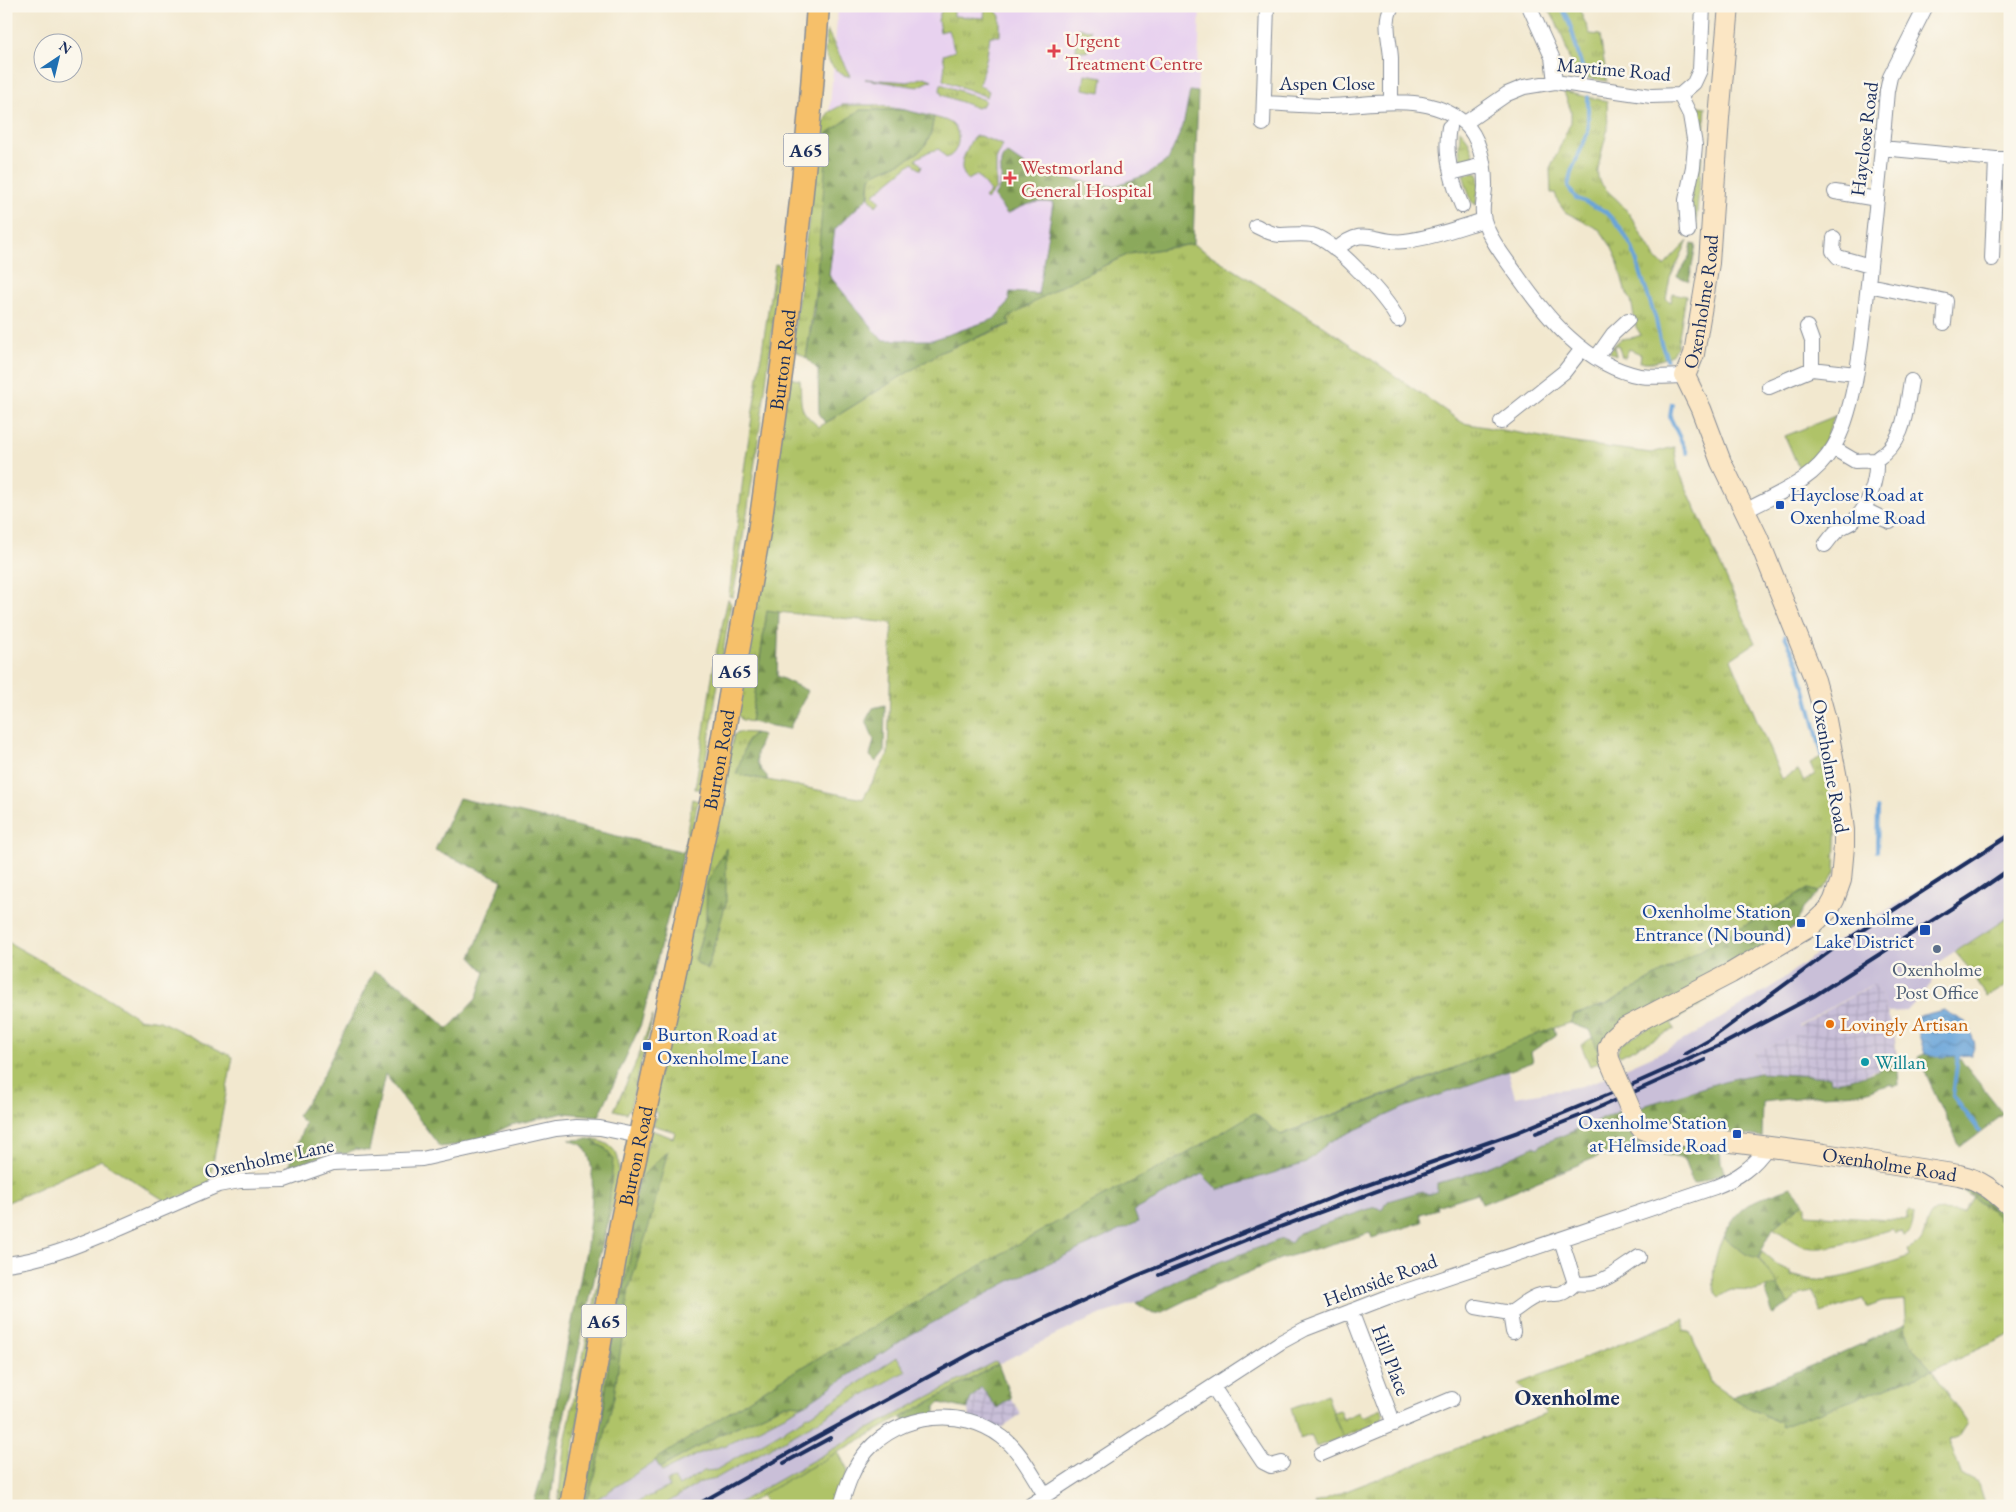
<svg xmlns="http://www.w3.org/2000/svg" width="2016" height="1512" font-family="'EB Garamond',serif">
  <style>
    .built { fill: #e8d2ef }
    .industrial { fill: url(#industrial-grid) }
    .railway { fill: #c9bfd8 }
    .grass { fill: url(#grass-tufts); stroke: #657962; fill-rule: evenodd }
    .forest { fill: url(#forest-firs); stroke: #536c5d }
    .green { fill: #afc367; stroke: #657962 }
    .water { fill: url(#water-waves); stroke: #426a9c }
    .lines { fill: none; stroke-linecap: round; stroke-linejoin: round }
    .stream { stroke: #69a4d9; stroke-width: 4 }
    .minor-casing { stroke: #868c96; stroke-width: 16 }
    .secondary-casing { stroke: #868c96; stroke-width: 22 }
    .primary-casing { stroke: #868c96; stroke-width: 25 }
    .minor { stroke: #fff; stroke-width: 14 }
    .secondary { stroke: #fbe6c4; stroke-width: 20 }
    .primary { stroke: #f6c06b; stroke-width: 22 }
    .rail { stroke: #1b2f5e; stroke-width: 4 }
    .secondary-bridge-casing { stroke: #868c96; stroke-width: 22; stroke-linecap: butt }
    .secondary-bridge { stroke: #fbe6c4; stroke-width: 20 }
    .health-dot { fill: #e0444e; stroke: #fbf7ec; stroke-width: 2 }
    .transit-dot { fill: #1a4fb4; stroke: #fbf7ec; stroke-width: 2 }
    .service-dot { fill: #5c6f8a; stroke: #fbf7ec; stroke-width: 2 }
    .food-dot { fill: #e8710a; stroke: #fbf7ec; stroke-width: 2 }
    .culture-dot { fill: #0f9aa8; stroke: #fbf7ec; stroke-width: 2 }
    .labels { text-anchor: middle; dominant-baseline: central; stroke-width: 5; stroke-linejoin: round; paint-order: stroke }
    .shield { fill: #fbf7ec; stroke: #5e6b89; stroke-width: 1 }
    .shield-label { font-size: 19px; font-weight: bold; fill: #1b2f5e }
    .health-label { font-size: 20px; fill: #be3a42; stroke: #fbf7ec; text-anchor: start }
    .street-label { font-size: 20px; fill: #1b2f5e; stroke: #fbf7ec }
    .transit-label { font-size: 20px; fill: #164399; stroke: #fbf7ec; text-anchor: end }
    .service-label { font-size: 20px; fill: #4e5e75; stroke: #fbf7ec }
    .food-label { font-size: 20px; fill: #c56008; stroke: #fbf7ec; text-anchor: start }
    .culture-label { font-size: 20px; fill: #0d838f; stroke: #fbf7ec; text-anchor: start }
    .quarter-label { font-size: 22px; font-weight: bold; fill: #1b2f5e; stroke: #fbf7ec }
  </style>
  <defs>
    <pattern id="industrial-grid" width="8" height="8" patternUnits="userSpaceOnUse" patternTransform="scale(1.25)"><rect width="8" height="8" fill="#c9bfd8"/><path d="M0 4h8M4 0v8" fill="none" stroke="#aca4bc"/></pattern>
    <pattern id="grass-tufts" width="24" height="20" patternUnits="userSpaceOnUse" patternTransform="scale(1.25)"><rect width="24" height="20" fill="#afc367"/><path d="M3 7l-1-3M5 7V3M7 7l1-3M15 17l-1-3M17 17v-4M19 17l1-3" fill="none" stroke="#8e9f58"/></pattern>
    <pattern id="forest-firs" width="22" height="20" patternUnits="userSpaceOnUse" patternTransform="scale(1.25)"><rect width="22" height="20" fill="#8ba95c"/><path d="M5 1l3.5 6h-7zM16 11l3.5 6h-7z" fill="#718a4f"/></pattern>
    <pattern id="water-waves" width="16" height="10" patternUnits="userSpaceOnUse" patternTransform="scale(1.25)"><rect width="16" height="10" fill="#69a4d9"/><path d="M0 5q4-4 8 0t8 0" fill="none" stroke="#5686b3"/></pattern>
  </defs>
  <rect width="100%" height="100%" fill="#fbf7ec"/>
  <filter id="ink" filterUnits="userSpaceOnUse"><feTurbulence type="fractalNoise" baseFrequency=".02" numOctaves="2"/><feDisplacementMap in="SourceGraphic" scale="10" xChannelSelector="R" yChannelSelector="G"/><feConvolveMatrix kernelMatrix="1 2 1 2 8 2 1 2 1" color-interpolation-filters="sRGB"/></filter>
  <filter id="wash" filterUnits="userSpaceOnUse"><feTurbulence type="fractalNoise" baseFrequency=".0096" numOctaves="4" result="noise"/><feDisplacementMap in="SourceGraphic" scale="20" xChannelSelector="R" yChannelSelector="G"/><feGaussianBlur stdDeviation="1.12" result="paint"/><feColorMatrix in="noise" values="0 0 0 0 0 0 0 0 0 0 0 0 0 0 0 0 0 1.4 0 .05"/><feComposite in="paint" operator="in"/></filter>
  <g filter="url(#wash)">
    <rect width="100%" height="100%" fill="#f2e8cf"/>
    <!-- built -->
    <path class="built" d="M838 6H1200L1193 244 1129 255 941 352 878 349 814 311Z"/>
    <!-- industrial -->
    <path class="industrial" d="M1874 984 1879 989 1894 1032 1897 1058 1890 1064 1850 1080 1831 1082 1829 1077 1759 1073 1754 1053 1802 1031 1799 1026Z
      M998 1378 1021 1414 998 1430 969 1417 968 1409 970 1400 981 1387Z"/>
    <!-- railway -->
    <path class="railway" d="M2010 829V916L1937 963 1939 969 1931 984 1907 1011 1887 1012 1879 989 1873 984 1799 1025 1803 1031 1754 1053 1765 1102H1763L1762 1137 1657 1122 1635 1141 1482 1204 1478 1193 1436 1206 1437 1209 1420 1214 1422 1222 1372 1238 1370 1233 1280 1259 1209 1289 1162 1312 1153 1314 1136 1303 1102 1314 1057 1334 998 1364 791 1478 744 1506H586L778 1381 1092 1202 1490 1054 1508 1072 1515 1097 1582 1086 1599 1080 1661 1052 1697 1033 1776 984 1829 944 1844 937 1968 859Z"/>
    <!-- grass -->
    <path class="grass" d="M948 6H954V16L984 18 985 6 993 7 1000 16V36H990L987 56 979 85 989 91 987 97 943 80 945 65 943 55 955 51 948 30 940 32 938 20 941 11Z
      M1546 6H1578L1590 34 1600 35 1607 81 1573 76C1567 50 1562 28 1546 6Z
      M827 30 850 76C839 77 827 62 825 51 825 45 827 37 827 30Z
      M924 77 932 80 918 87 865 79 908 82Z
      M941 84 985 100 983 105 977 108 942 95 940 90Z
      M1564 92 1607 101 1608 131H1607C1605 142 1596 168 1598 177 1602 189 1615 196 1623 206 1639 224 1647 252 1664 266L1688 241 1670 278 1666 299 1671 302 1673 293 1686 296 1677 347 1669 357 1656 361 1657 362H1640L1641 354 1629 349 1625 358 1622 357 1618 345 1614 346 1616 355 1609 352C1623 332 1624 342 1641 335L1636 327 1631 300 1625 290 1617 259 1611 246 1600 230 1565 212 1558 202 1555 193H1551L1550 169 1571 122V111Z
      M842 105H875L905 110H860L816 286 806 358 794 350 792 346 821 127 829 112Z
      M1691 105 1706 107 1695 235 1692 231Z
      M934 117C940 119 948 120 953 125 962 134 959 154 946 158L939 149 928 152 916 159 922 166 921 169H919L913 162 874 194 880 201 876 206 869 197 870 177C887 165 919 160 928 140 932 133 932 124 934 117Z
      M1460 129 1468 140 1476 160 1475 162 1462 167 1459 148Z
      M976 136H980L1003 145 996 160V189L986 200 984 198 990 192 977 175 968 180C959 170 961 161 967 150 969 144 971 139 976 136Z
      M1475 173 1478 174 1479 183 1476 205 1471 201 1463 174Z
      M1193 244 1319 323 1463 423 1575 443 1651 453 1674 447 1678 469 1755 643 1731 659 1782 779 1798 770 1804 781 1815 774 1810 763 1825 755 1837 808 1835 872 1829 883 1819 892 1808 889 1607 1004 1574 1015 1570 1023 1554 1028 1556 1035 1546 1041 1490 1054 1280 1135 1254 1114 1181 1157 778 1381 586 1506H579L629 1226 635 1234 594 1458 581 1496 585 1506 595 1475 629 1288 667 1151 638 1180 651 1130 673 1138 675 1132 653 1125 654 1118 656 1119 658 1113 651 1110 734 735 738 732 755 733 748 739 737 774 863 799 888 754 892 623 767 611 751 722 742 720 737 714 788 378 800 380C802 408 797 408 819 427L941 352 1010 325 1007 318 1061 286 1129 254ZM707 883 720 928 707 970 695 961 706 920Z
      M775 264 779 265C769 377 752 487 733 597L729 596 744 470Z
      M728 599 731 604 701 789H695L715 658Z
      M692 799 698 801 688 853 684 852Z
      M2010 916V984L1987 997 1967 966 1955 952Z
      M6 941 111 1000 138 1018 160 1021 233 1057 209 1184 167 1202 101 1160 6 1203Z
      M1717 990 1719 993 1671 1023 1675 1029 1620 1056 1617 1053 1621 1044Z
      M653 1015 630 1108 626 1113 614 1110 635 1065Z
      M1593 1037 1602 1062 1590 1066 1581 1045Z
      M589 1139C600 1141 609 1142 616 1153 627 1170 603 1241 597 1263L609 1212 605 1148Z
      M1973 1197 1988 1208 2010 1229V1335L1932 1370 1967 1423 1958 1437 1949 1440 1962 1475 1979 1484 1986 1506H1316L1315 1503 1546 1414 1518 1384 1684 1319V1331L1690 1332 1712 1383 1746 1406 1780 1423 1781 1426 1932 1370 1909 1343 1906 1333 1904 1300 1882 1302 1866 1308 1863 1299 1821 1313 1813 1292 1802 1294 1789 1304 1759 1258 1762 1252 1779 1266 1791 1272 1790 1275C1798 1277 1806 1279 1814 1280 1844 1281 1881 1265 1910 1256L1908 1250C1913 1247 1917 1245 1921 1240 1926 1233 1926 1216 1935 1212 1944 1210 1954 1213 1963 1212Z
      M1804 1202 1806 1204V1214L1907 1220V1212L1909 1211 1914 1214C1913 1224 1913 1232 1903 1236L1901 1231 1894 1233 1892 1229C1869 1235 1822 1256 1800 1245 1791 1241 1782 1233 1773 1228Z
      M602 1265 603 1268 564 1506H558L564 1447Z
      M897 1357 906 1371 715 1479 701 1482 662 1506H629L669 1487 667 1481 674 1479 679 1486 704 1471 716 1470 825 1406Z
      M996 1361 998 1364 791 1478 744 1506H733L861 1433Z
      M785 1404 804 1405 726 1445 702 1452 662 1472 660 1468 721 1434Z
      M1382 1409 1384 1414 1380 1422 1343 1437 1332 1412 1339 1410 1343 1419 1359 1412 1361 1416H1365Z"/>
    <!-- forest -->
    <path class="forest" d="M1190 91 1198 92 1193 244 1129 254 1061 286 1008 318 1010 324 941 352 825 423 819 413 818 370 806 358 814 311 828 133 860 110H905L934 117C932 124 932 133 928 140 920 160 887 165 870 177L868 197 835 229 829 275 882 340H932L994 319 1008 303 1010 292 1038 294 1053 203C1037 199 1022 206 1007 214L994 197C997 192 1000 187 1001 181 1002 170 997 160 1007 153L1037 174 1114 186 1146 175 1168 160 1183 126Z
      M1692 244 1696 245 1689 281 1677 276 1689 257Z
      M767 610 779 612 777 676 808 691 789 729 751 722Z
      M885 705 884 752 876 762 870 756 874 740 866 720 873 708Z
      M755 733 763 735C756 754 752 761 767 776V780L736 774 748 739Z
      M459 798 684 852 641 1024 599 1116 564 1113 511 1125 473 1143 440 1147 385 1074 369 1151 355 1149 346 1154 329 1152 287 1172 305 1123 297 1116 317 1087 374 971 403 987 448 1029 476 999 485 972 471 957 502 880 435 850Z
      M726 848V903L707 970 695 961 706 920 707 883Z
      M1808 889 1819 892 1803 909 1795 927 1599 1051 1589 1030 1570 1023 1574 1015 1607 1004Z
      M1553 1028 1556 1035 1531 1052 1533 1062 1403 1108 1329 1142 1306 1163 1218 1190 1202 1174 1134 1211 1138 1222 1010 1281 910 1335 804 1405 785 1404 721 1434 660 1468 655 1460 778 1381 1092 1202 1181 1157 1254 1113 1281 1135 1407 1087Z
      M1947 1043 2004 1114 1960 1147 1918 1057Z
      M1897 1058 1899 1085 1893 1086 1892 1084 1860 1093 1821 1095 1763 1102 1762 1137 1646 1121 1640 1107 1724 1081 1759 1073 1830 1077 1831 1082C1853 1080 1880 1073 1897 1058Z
      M1619 1111 1635 1141 1720 1148 1721 1162 1725 1173 1693 1184 1684 1159 1624 1146 1482 1204 1478 1193 1436 1206 1437 1209 1420 1214 1422 1222 1372 1238 1370 1233 1280 1259 1209 1289 1162 1312 1153 1314 1136 1303 1193 1272 1282 1239 1291 1243 1298 1233 1375 1207 1383 1210 1388 1201 1422 1191 1428 1195 1437 1191V1183C1471 1176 1502 1161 1533 1147L1538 1149 1542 1144 1583 1127 1588 1130 1593 1123Z
      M589 1139 605 1148 613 1159 609 1212 558 1444 550 1506H533L542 1475 587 1245C589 1222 600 1164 583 1146 580 1143 573 1142 569 1140Z
      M668 1150 649 1226 629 1288 614 1397 595 1475 585 1506 581 1496 594 1458 604 1406 610 1351 635 1234 629 1226 638 1180Z
      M1954 1185 1966 1186 1994 1206 2010 1220V1229L1988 1208Z
      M1791 1187 1804 1202 1773 1228 1758 1258 1747 1255 1723 1237C1741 1200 1755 1201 1791 1187Z
      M1763 1264 1789 1304 1773 1314 1766 1295 1768 1284Z
      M1905 1324C1906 1344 1920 1356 1932 1370L1781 1427 1780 1423 1746 1406 1732 1397 1823 1361Z
      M998 1364 1011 1398 997 1408 981 1387 970 1400 968 1409 940 1403 935 1407V1413L904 1421 902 1417Z"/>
    <!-- green -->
    <path class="green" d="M1078 28 1091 30 1088 52 1076 50Z
      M1085 74 1103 77 1101 92 1083 89Z
      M1835 416 1823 444 1800 471 1785 436Z
      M1723 1237 1747 1255 1758 1258 1778 1285 1755 1291 1731 1290 1720 1297C1707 1286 1716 1251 1723 1237Z
      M1327 1394 1333 1412 1332 1413 1343 1437 1316 1447 1311 1435 1300 1439 1291 1408Z
      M838 1452 848 1470 834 1506H768L761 1495Z"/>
    <!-- water -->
    <path class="water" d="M1944 1010 1967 1023 1975 1044 1971 1055 1941 1057 1925 1054 1917 1028 1915 1017Z"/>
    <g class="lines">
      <!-- stream -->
      <path class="stream" d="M1561 6C1575 29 1575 52 1586 77
        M1588 97V133L1571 172 1568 187 1576 198 1605 211 1620 227 1632 247 1656 320 1660 340 1667 359
        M1672 404 1670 417 1687 453
        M1785 636 1798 663 1828 776
        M1877 851 1878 809
        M1957 1052 1958 1056 1953 1096 1979 1130"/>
    </g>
  </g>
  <g filter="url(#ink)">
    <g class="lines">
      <!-- minor casing -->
      <g class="minor-casing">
        <path id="minor" d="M1529 6 1552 57 1555 82
          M1680 95 1690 115 1695 145 1693 167 1686 200 1688 231
          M1391 102C1391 88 1391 73 1391 58 1390 41 1383 22 1392 6
          M1264 103C1286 104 1307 106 1329 106 1372 105 1427 91 1464 123 1479 136 1485 164 1485 183 1486 195 1480 207 1484 220 1490 240 1505 258 1517 275 1547 318 1585 365 1640 376 1654 378 1671 376 1685 376
          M1465 123 1507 94 1524 87 1555 82 1651 96 1680 95 1694 83 1700 70 1703 6
          M1263 124 1267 6
          M1449 127C1444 153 1452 182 1462 206
          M1882 148 1996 159H2010
          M1451 173 1483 165
          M1835 192 1877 199
          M1256 226C1264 230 1272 235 1281 235 1291 235 1301 233 1312 235 1335 241 1387 298 1398 320
          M1834 238 1833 251 1838 257 1870 266
          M1336 250C1365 223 1375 245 1405 241 1431 238 1458 228 1484 220
          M1992 259 1996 159
          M1868 285 1946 301 1944 323
          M1807 327 1812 341V369
          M1596 358 1613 334 1628 320
          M1769 387 1812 369 1856 374
          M1501 422 1564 372 1582 349
          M1833 448 1855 461 1876 460
          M1863 509 1890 522
          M1745 511C1778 493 1812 482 1833 448 1855 412 1861 344 1866 302 1874 231 1881 161 1887 91L1890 77 1926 6
          M1825 545C1829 540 1833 534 1838 530 1842 526 1848 525 1852 522 1869 508 1877 481 1876 460 1906 440 1905 414 1911 381
          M1561 1240 1575 1283
          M6 1264C43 1260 78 1245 112 1231 147 1216 182 1200 218 1185L240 1181 285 1180 333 1163 422 1159 556 1129 577 1127 600 1128 639 1136
          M1476 1307 1510 1313C1519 1308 1530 1297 1540 1295 1559 1291 1558 1300 1575 1283 1600 1288 1619 1270 1639 1257
          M1351 1311 1394 1424
          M1510 1313 1513 1332
          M1213 1387 1263 1462 1271 1466 1282 1463
          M1321 1454 1452 1399
          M841 1506C847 1485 853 1467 867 1451 900 1413 962 1406 1002 1437 1021 1451 1032 1475 1045 1495
          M1029 1506 1281 1342 1305 1329 1388 1297 1715 1187C1738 1178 1754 1167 1768 1146"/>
      </g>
      <!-- secondary casing -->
      <g class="secondary-casing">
        <g id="secondary">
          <path id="s1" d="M1608 1048 1612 1039 1623 1029 1731 973 1811 926 1829 909 1834 900 1841 880 1844 846V830L1838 784 1826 720 1815 680 1758 538 1721 462 1701 409 1685 376 1694 354 1709 263 1719 118 1729 6"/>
          <path id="s2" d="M1647 1131 1824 1154 1959 1175C1981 1180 1994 1191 2010 1206"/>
        </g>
      </g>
      <!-- primary casing -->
      <g class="primary-casing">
        <g id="primary">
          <path id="s3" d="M571 1506 621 1224 712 798 759 532 783 359 801 201 811 100 818 6"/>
        </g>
      </g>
      <!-- minor -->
      <use href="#minor" class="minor"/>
      <!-- secondary -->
      <use href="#secondary" class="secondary"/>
      <!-- primary -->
      <use href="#primary" class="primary"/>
      <!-- rail -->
      <path class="rail" d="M1685 1054 1708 1041 1836 947 2010 835
        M1536 1133 1582 1115 1705 1060
        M1159 1275 1258 1235 1493 1148
        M784 1463 830 1438
        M695 1506 808 1442 987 1345 1136 1276 1336 1196 1518 1132 1631 1085 1723 1044 1814 996 1974 894 2010 869"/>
      <!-- secondary-bridge casing -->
      <g class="secondary-bridge-casing">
        <path id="secondary-bridge" d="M1608 1048 1609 1059 1635 1120 1642 1129 1647 1131"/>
      </g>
      <!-- secondary-bridge -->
      <use href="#secondary-bridge" class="secondary-bridge"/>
    </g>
  </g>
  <!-- markers -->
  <g class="health-dot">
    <path d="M1051.5 43.5h5v5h5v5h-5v5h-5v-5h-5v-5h5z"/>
    <path d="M1007.5 170.5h5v5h5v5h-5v5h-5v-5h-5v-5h5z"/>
  </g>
  <g class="transit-dot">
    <rect x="1775" y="500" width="10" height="10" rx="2.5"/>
    <rect x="1796" y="918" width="10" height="10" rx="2.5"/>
    <rect x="1919" y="924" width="12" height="12" rx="2.5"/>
    <rect x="642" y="1041" width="10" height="10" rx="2.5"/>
    <rect x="1732" y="1129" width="10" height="10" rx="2.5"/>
  </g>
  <circle class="service-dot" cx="1937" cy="949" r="5"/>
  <circle class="food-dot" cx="1830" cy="1024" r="5"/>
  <circle class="culture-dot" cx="1865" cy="1062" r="5"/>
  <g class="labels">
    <!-- shield labels -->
    <g class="shield">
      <rect x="783.5" y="133.5" width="45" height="33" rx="4"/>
      <rect x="712.5" y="654.5" width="45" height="33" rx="4"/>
      <rect x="581.5" y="1304.5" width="45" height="33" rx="4"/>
    </g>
    <g class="shield-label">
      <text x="806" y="150">A65</text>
      <text x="735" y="671">A65</text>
      <text x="604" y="1321">A65</text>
    </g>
    <!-- health labels -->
    <g class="health-label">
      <text x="1065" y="40">Urgent<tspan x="1065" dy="23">Treatment Centre</tspan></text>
      <text x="1021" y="167">Westmorland<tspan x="1021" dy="23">General Hospital</tspan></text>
    </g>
    <!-- street labels -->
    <g class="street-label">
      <text transform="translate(1614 69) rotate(5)">Maytime Road</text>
      <text x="1327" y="83">Aspen Close</text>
      <text transform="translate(1864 139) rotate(-83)">Hayclose Road</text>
      <text stroke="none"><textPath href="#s1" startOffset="906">Oxenholme Road</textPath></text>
      <text stroke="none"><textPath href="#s3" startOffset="1166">Burton Road</textPath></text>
      <text stroke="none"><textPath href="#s3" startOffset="761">Burton Road</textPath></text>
      <text transform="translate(1831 766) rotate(80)">Oxenholme Road</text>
      <text stroke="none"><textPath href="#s3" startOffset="356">Burton Road</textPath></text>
      <text transform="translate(269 1158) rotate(-12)">Oxenholme Lane</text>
      <text stroke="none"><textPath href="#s2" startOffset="245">Oxenholme Road</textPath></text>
      <text transform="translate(1380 1280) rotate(-20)">Helmside Road</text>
      <text transform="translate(1391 1360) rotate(69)">Hill Place</text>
    </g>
    <!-- transit labels -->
    <g class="transit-label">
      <text x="1790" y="494" text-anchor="start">Hayclose Road at<tspan x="1790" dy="23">Oxenholme Road</tspan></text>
      <text x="1791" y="911">Oxenholme Station<tspan x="1791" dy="23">Entrance (N bound)</tspan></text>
      <text x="1914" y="918">Oxenholme<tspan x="1914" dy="23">Lake District</tspan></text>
      <text x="657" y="1034" text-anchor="start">Burton Road at<tspan x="657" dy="23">Oxenholme Lane</tspan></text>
      <text x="1727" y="1122">Oxenholme Station<tspan x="1727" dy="23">at Helmside Road</tspan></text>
    </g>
    <!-- service labels -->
    <g class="service-label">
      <text x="1937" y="969">Oxenholme<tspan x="1937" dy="23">Post Office</tspan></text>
    </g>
    <!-- food labels -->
    <g class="food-label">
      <text x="1840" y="1024">Lovingly Artisan</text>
    </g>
    <!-- culture labels -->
    <g class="culture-label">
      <text x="1875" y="1062">Willan</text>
    </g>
    <!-- quarter labels -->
    <g class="quarter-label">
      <text x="1567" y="1397">Oxenholme</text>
    </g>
  </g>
  <!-- margin -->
  <rect width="2016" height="1512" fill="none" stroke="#fbf7ec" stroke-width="25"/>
  <!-- north arrow -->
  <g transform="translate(58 58) rotate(35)"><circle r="24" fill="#fbf7ec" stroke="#a1a7b3"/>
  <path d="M0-4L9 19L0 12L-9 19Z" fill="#1f6fb2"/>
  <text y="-8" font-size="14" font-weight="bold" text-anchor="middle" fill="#1b2f5e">N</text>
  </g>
</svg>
